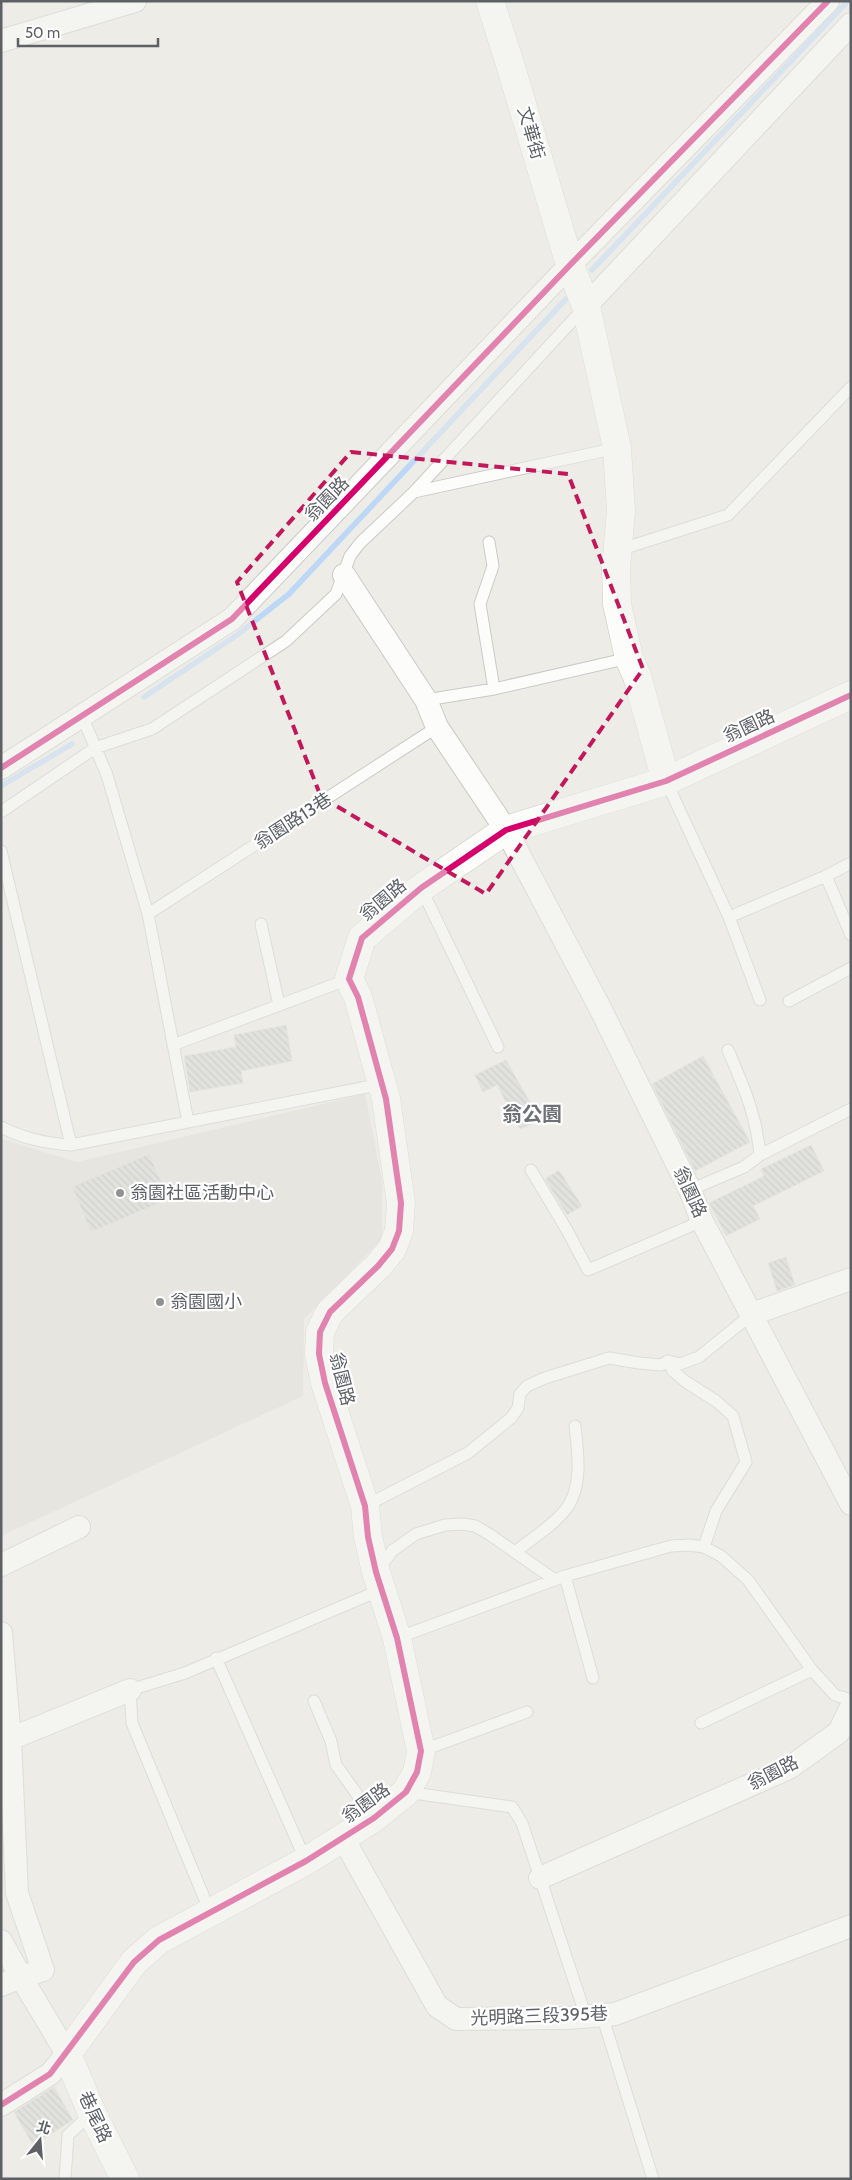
<svg xmlns="http://www.w3.org/2000/svg" width="852" height="2180" font-family="Cabin,'Noto Sans TC',sans-serif">
  <style>
    .education { fill: #dddcd5 }
    .lines { fill: none; stroke-linecap: round; stroke-linejoin: round }
    .stream { stroke: #bdd8f6; stroke-width: 5.5 }
    .building { fill: url(#building-back-hatch); stroke: #dcdbd6 }
    .service-casing { stroke: #c9c9c8; stroke-width: 13 }
    .minor-casing { stroke: #c9c9c8; stroke-width: 24 }
    .tertiary-casing { stroke: #c9c9c8; stroke-width: 29 }
    .service { stroke: #fcfcfb; stroke-width: 11 }
    .minor { stroke: #fcfcfb; stroke-width: 22 }
    .tertiary { stroke: #fcfcfb; stroke-width: 28 }
    .cycleway-casing { stroke: #fff; stroke-width: 9 }
    .cycleway { stroke: #d6006c; stroke-width: 6 }
    .marked { fill: none; stroke: #c2185b; stroke-width: 4; stroke-dasharray: 10 6; stroke-linejoin: round }
    .poi-dot { fill: #8f9192; stroke: #fff; stroke-width: 2 }
    .labels { text-anchor: middle; dominant-baseline: central; stroke-width: 4.5; stroke-linejoin: round; paint-order: stroke }
    .street-label { font-size: 18px; fill: #5d6065; stroke: #fff }
    .poi-label { font-size: 18px; fill: #5d6065; stroke: #fff; text-anchor: start }
    .quarter-label { font-size: 20px; font-weight: bold; fill: #6e7277; stroke: #fff }
  </style>
  <defs>
    <pattern id="building-back-hatch" width="6" height="6" patternUnits="userSpaceOnUse" patternTransform="scale(1.25)"><rect width="6" height="6" fill="#d3d3d0"/><path d="M-1 5l2 2M0 0l6 6M5-1l2 2" fill="none" stroke="#aeafac"/></pattern>
  </defs>
  <rect width="100%" height="100%" fill="#edece7"/>
  <!-- education -->
  <path class="education" d="M365 1094 382 1181V1239L304 1319 303 1396 1 1536V1139L77 1162Z"/>
  <g class="lines">
    <!-- stream -->
    <path class="stream" d="M592 270 848 1
      M144 697 237 635 289 594 566 299
      M1 786 72 744"/>
  </g>
  <!-- building -->
  <path class="building" d="M286 1025 292 1061 241 1071 243 1083 190 1092 184 1056 236 1047 234 1035Z
    M703 1056 750 1142 695 1171 652 1084Z
    M506 1060 540 1120 520 1129 497 1085 483 1092 475 1075Z
    M811 1145 824 1171 753 1206 760 1219 726 1236 709 1203 764 1176 761 1169Z
    M149 1154 169 1199 91 1232 72 1187Z
    M559 1170 582 1206 567 1215 545 1179Z
    M786 1257 795 1285 777 1291 768 1263Z
    M54 2087 73 2120 33 2145 14 2112Z"/>
  <g class="lines">
    <!-- service casing -->
    <g class="service-casing">
      <path id="service" d="M414 492 617 448
        M489 542 493 566 480 604 494 689
        M619 550 728 515 851 387
        M426 700 494 689 629 658
        M82 716 107 775 148 914 188 1122
        M666 781 729 917 760 1000
        M1 812 95 748 152 729 286 641 336 594 350 556 360 543 414 492 585 307
        M1 851 71 1145
        M826 876 851 935
        M421 888 498 1047
        M148 914 437 727
        M729 917 826 876 851 863
        M261 924 279 1005
        M789 1001 851 968
        M173 1045 349 979
        M1 1127C24 1139 46 1143 71 1145L382 1084
        M760 1155 851 1109
        M531 1170 568 1232 588 1270 702 1221
        M690 1190 744 1167 760 1155C756 1113 744 1088 728 1050
        M668 1361 673 1371 686 1382 716 1401 733 1416 746 1462 716 1511 704 1547
        M365 1506 468 1453 511 1418 518 1408 520 1394 527 1386 545 1378 609 1358 639 1363 661 1365 668 1361 680 1364 699 1357 752 1314
        M515 1552C531 1539 553 1526 566 1509 583 1487 578 1452 575 1426
        M379 1569 392 1551 416 1534 445 1525 463 1524 475 1526 489 1534 555 1580
        M565 1576 593 1678
        M397 1638 565 1576 671 1546 689 1545 704 1547 721 1556 748 1580 812 1670 835 1695 851 1700
        M216 1658 306 1861
        M314 1701 331 1741 336 1765 374 1818
        M701 1723 812 1670
        M421 1751 527 1712
        M406 1792 512 1807 522 1823 586 2017
        M210 1912 132 1723 130 1690 185 1673 383 1589
        M602 2015 653 2179
        M65 2179 68 2135 92 2113"/>
    </g>
    <!-- minor casing -->
    <g class="minor-casing">
      <path id="minor" d="M1 41 135 1
        M586 306 851 24
        M344 575 426 700 437 727 506 830 599 1006 690 1190 702 1221 851 1504
        M1 768 232 619 570 265 828 1
        M752 1314 851 1279
        M1 1565 79 1527
        M1 1633 10 1739 17 1893 43 1970 21 1977 67 2054 50 2074 1 2105
        M10 1739 130 1690
        M343 1838 437 2006 456 2019 568 2018 615 2014 851 1926
        M540 1878 789 1768 839 1732 851 1707
        M1 1941 21 1977 1 1985"/>
    </g>
    <!-- tertiary casing -->
    <g class="tertiary-casing">
      <path id="tertiary" d="M490 1 510 64 570 265 586 306 617 448 621 511 616 568 617 604 629 658 637 676 666 781
        M125 2179 92 2113 67 2054 134 1962 159 1940 306 1861 374 1818 406 1792 417 1772 421 1751 397 1638 376 1572 368 1537 365 1506 325 1383 319 1354 320 1332 330 1312 378 1266 392 1249 399 1231 401 1203 386 1099 358 997 349 979 362 938 421 888 506 830 666 781 851 695"/>
    </g>
    <!-- service -->
    <use href="#service" class="service"/>
    <!-- minor -->
    <use href="#minor" class="minor"/>
    <!-- tertiary -->
    <use href="#tertiary" class="tertiary"/>
    <!-- cycleway casing -->
    <g class="cycleway-casing">
      <path id="cycleway" d="M1 768 232 619 570 265 828 1
        M1 2105 50 2074 134 1962 159 1940 306 1861 374 1818 406 1792 417 1772 421 1751 397 1638 376 1572 368 1537 365 1506 325 1383 319 1354 320 1332 330 1312 378 1266 392 1249 399 1231 401 1203 386 1099 358 997 349 979 362 938 421 888 506 830 666 781 851 695"/>
    </g>
    <!-- cycleway -->
    <use href="#cycleway" class="cycleway"/>
  </g>
  <!-- marked area -->
  <path d="M0 0H852V2180H0ZM351 452 568 474 643 669 486 894 321 797 237 582Z" fill="#edece7" fill-opacity=".55" fill-rule="evenodd"/>
  <path class="marked" d="M351 452 568 474 643 669 486 894 321 797 237 582Z"/>
  <!-- markers -->
  <g class="poi-dot">
    <circle cx="120" cy="1193" r="5"/>
    <circle cx="160" cy="1302" r="5"/>
  </g>
  <g class="labels">
    <!-- street labels -->
    <g class="street-label">
      <text transform="translate(531 133) rotate(74)">文華街</text>
      <text transform="translate(327 499) rotate(-46)">翁園路</text>
      <text transform="translate(749 726) rotate(-25)">翁園路</text>
      <text transform="translate(293 821) rotate(-33)">翁園路13巷</text>
      <text transform="translate(383 900) rotate(-40)">翁園路</text>
      <text transform="translate(690 1192) rotate(65)">翁園路</text>
      <text transform="translate(342 1379) rotate(76)">翁園路</text>
      <text transform="translate(773 1773) rotate(-27)">翁園路</text>
      <text transform="translate(366 1803) rotate(-36)">翁園路</text>
      <text transform="translate(539 2016) rotate(-2)">光明路三段395巷</text>
      <text transform="translate(95 2117) rotate(65)">巷尾路</text>
    </g>
    <!-- poi labels -->
    <g class="poi-label">
      <text x="130" y="1193">翁園社區活動中心</text>
      <text x="170" y="1302">翁園國小</text>
    </g>
    <!-- quarter labels -->
    <g class="quarter-label">
      <text x="532" y="1114">翁公園</text>
    </g>
  </g>
  <!-- border -->
  <rect width="852" height="2180" fill="none" stroke="#5d6065" stroke-width="5"/>
  <!-- north arrow -->
  <g transform="translate(40 2140) rotate(17)" stroke="#ffffff" stroke-width="4" paint-order="stroke">
  <path d="M0-4L9 19L0 12L-9 19Z" fill="#5d6065"/>
  <text y="-8" font-size="14" font-weight="bold" text-anchor="middle" fill="#5d6065">北</text>
  </g>
  <!-- scale -->
  <path d="M18 38v8h140v-8" fill="none" stroke="#5d6065" stroke-width="2.5"/>
  <text x="25" y="38" font-size="15" fill="#5d6065" stroke="#ffffff" stroke-width="4" paint-order="stroke">50 m</text>
</svg>
